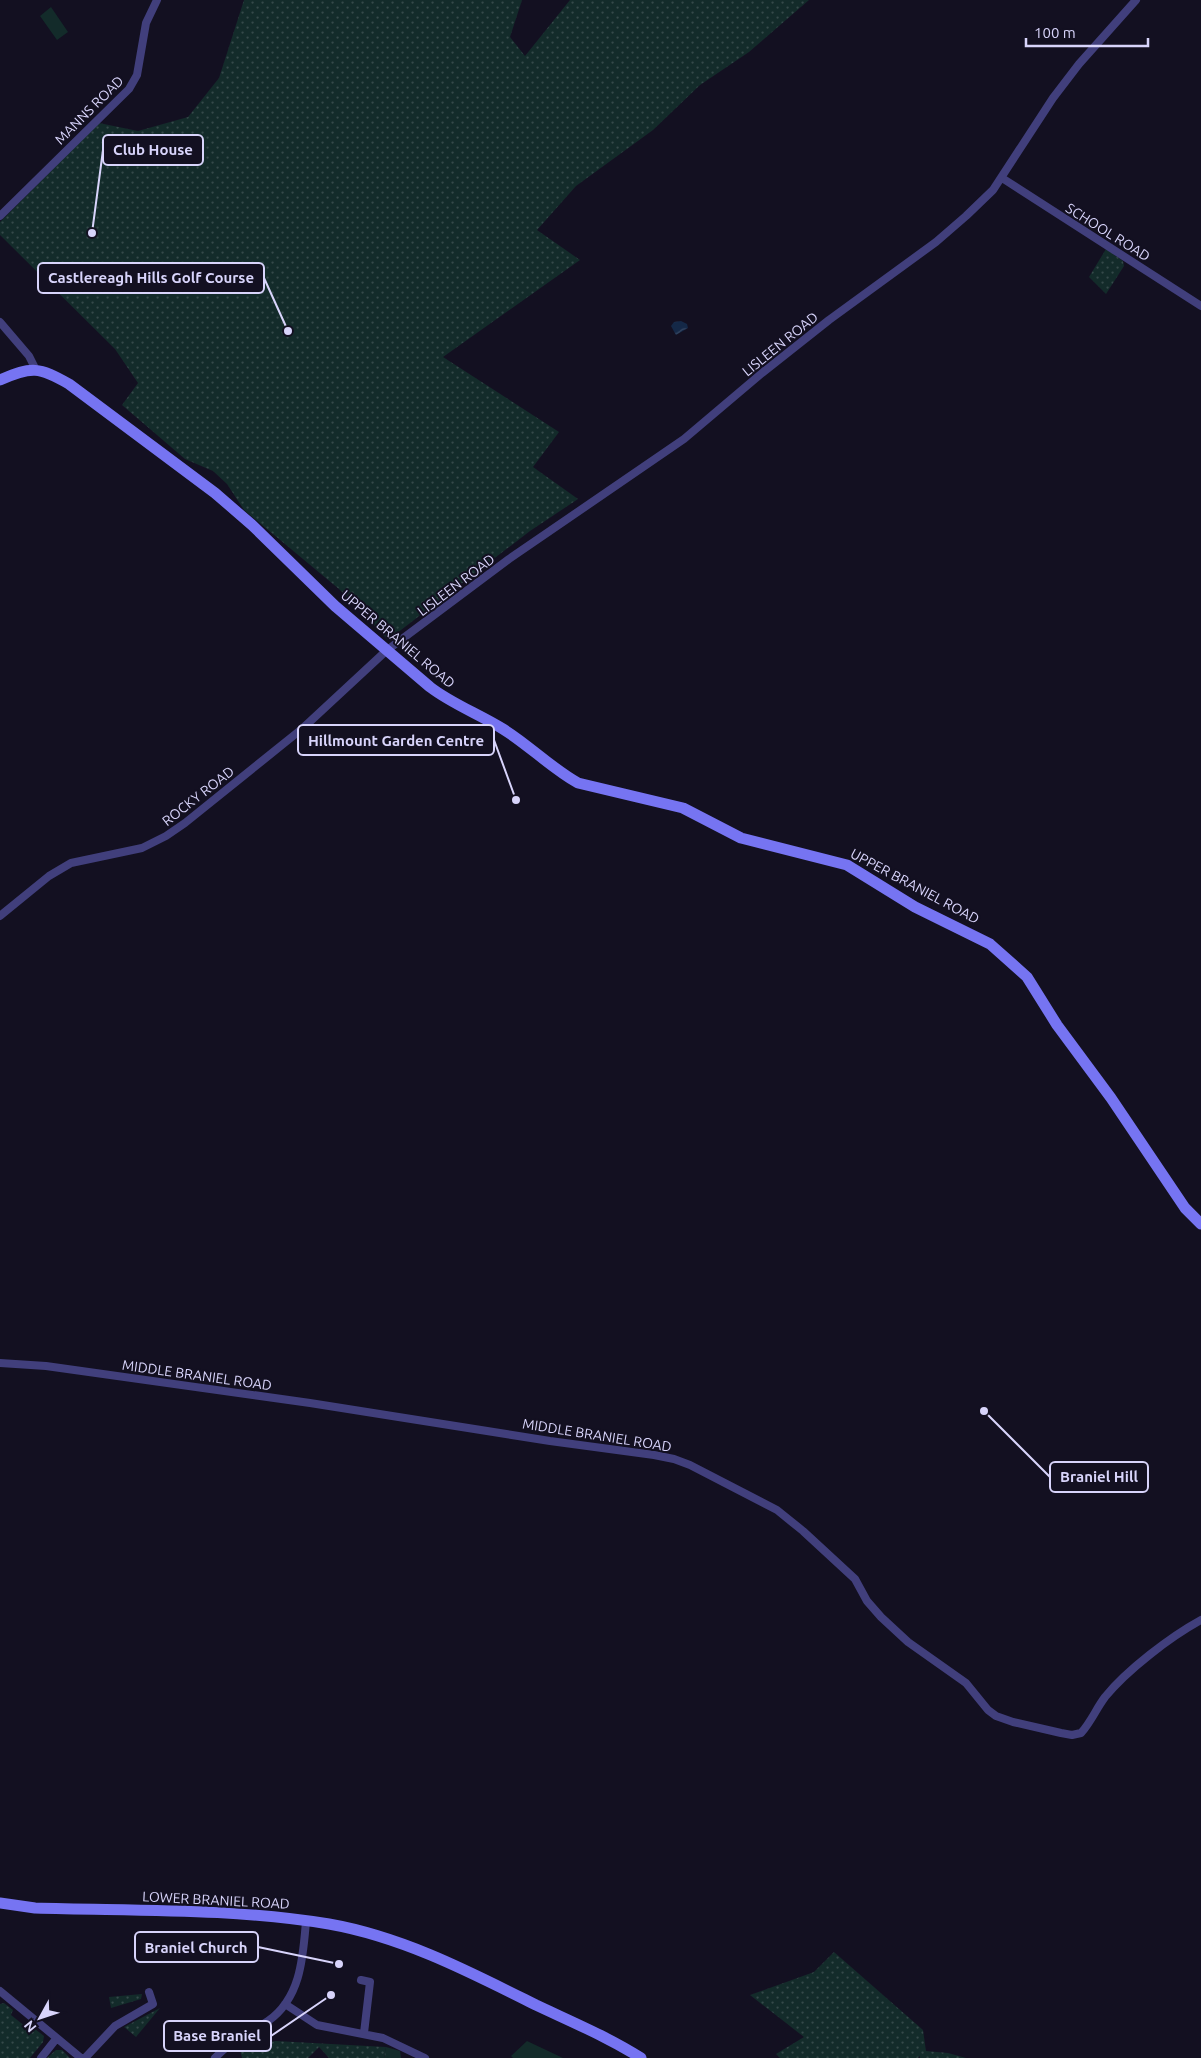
<svg xmlns="http://www.w3.org/2000/svg" width="1201" height="2058" font-family="Ubuntu,sans-serif">
  <style>
    .grass { fill: url(#grass-dots) }
    .forest { fill: url(#forest-crowns) }
    .park { fill: #132b2a }
    .water { fill: url(#water-waves) }
    .lines { fill: none; stroke-linecap: round; stroke-linejoin: round }
    .street { stroke: #413f7c; stroke-width: 8 }
    .secondary { stroke: #7674f2; stroke-width: 11 }
    .labels { text-anchor: middle; dominant-baseline: central; stroke-width: 4; stroke-linejoin: round; paint-order: stroke }
    .street-label { font-size: 14px; fill: #d8d4fb; stroke: #131021 }
    .leader { fill: none; stroke: #d8d4fb; stroke-width: 2 }
    .callout-dot { fill: #d8d4fb; stroke: #131021; stroke-width: 2 }
    .callout { fill: #131021; stroke: #d8d4fb; stroke-width: 2 }
    .callout-label { font-size: 15px; text-anchor: middle; font-weight: bold; fill: #d8d4fb }
  </style>
  <defs>
    <pattern id="grass-dots" width="8" height="8" patternUnits="userSpaceOnUse" patternTransform="scale(1.25)"><rect width="8" height="8" fill="#132b2a"/><path d="M2 2h.1M6 6h.1" fill="none" stroke="#35494a" stroke-width="1.8" stroke-linecap="round"/></pattern>
    <pattern id="forest-crowns" width="20" height="18" patternUnits="userSpaceOnUse" patternTransform="scale(1.25)"><rect width="20" height="18" fill="#132b2a"/><path d="M2 6a3 3 0 1 1 6 0M12 15a3 3 0 1 1 6 0" fill="none" stroke="#35494a"/></pattern>
    <pattern id="water-waves" width="16" height="10" patternUnits="userSpaceOnUse" patternTransform="scale(1.25)"><rect width="16" height="10" fill="#142847"/><path d="M0 5q4-4 8 0t8 0" fill="none" stroke="#354662"/></pattern>
  </defs>
  <rect width="100%" height="100%" fill="#131021"/>
  <!-- grass -->
  <path class="grass" d="M244 0H522L510 37 525 56 570 0H809L749 52 700 85 653 130 576 186 537 230 580 260 443 357 559 432 533 467 578 499 530 531 388 640 339 589 244 510 227 484 213 471 185 459 122 405 138 383 115 349 0 235V222L99 123 138 131 188 117 219 78Z
    M1106 249 1123 261 1124 266 1106 294 1089 277Z
    M834 1952 923 2030 926 2051 948 2053 966 2058H920V2056L918 2058H780L776 2054 804 2037 750 1995 814 1972Z
    M142 1994 141 1999 111 2008 109 1997Z
    M4 2003 13 2010 11 2015 31 2031 35 2029 44 2036 43 2042 30 2058H0V2004Z
    M160 2008 136 2037 124 2027Z
    M276 2041 386 2047 384 2058H329L319 2047 308 2058H242L240 2050 242 2046Z
    M56 2050H62L70 2058H47Z"/>
  <!-- forest -->
  <path class="forest" d="M386 2047 400 2051 401 2058H384Z"/>
  <!-- park -->
  <path class="park" d="M51 7 68 32 57 40 40 16Z
    M527 2041 563 2058H513L511 2056Z"/>
  <!-- water -->
  <path class="water" d="M681 321 687 324 688 328 676 335 671 326 674 322Z"/>
  <g class="lines">
    <!-- street -->
    <path class="street" d="M1002 178 1201 306
      M0 216 129 89 137 75 146 23 157 0
      M0 322 29 356 36 370
      M0 916 49 876 71 863 142 848 166 836 185 823 303 728 386 651 509 559 684 439 762 373 829 320 936 242 966 216 993 190 1053 98 1079 64 1136 0
      M0 1363 46 1366 310 1403 550 1441 654 1455 674 1459 690 1465 777 1510 803 1531 855 1579 867 1601 881 1617 908 1642 966 1683 988 1710 996 1716 1013 1722 1061 1733 1072 1735 1081 1733C1091 1722 1096 1709 1105 1697 1127 1670 1170 1637 1201 1620
      M361 1980 370 1982 364 2033
      M0 1991 81 2058
      M285 2004 317 2025 383 2038 425 2058
      M41 2058 56 2039
      M85 2058 115 2026 153 2004 149 1992
      M215 2058C230 2041 250 2034 268 2021 301 1998 303 1957 306 1921"/>
    <!-- secondary -->
    <path class="secondary" d="M0 380C32 366 39 367 69 384L215 493 252 525 335 606 430 687C452 704 479 714 503 729 529 745 551 768 578 783L683 808 741 838 847 865 915 907 990 944 1027 977 1057 1025 1111 1098 1185 1208 1201 1224
      M0 1903 35 1908C133 1911 232 1908 329 1924 403 1937 470 1972 536 2005 572 2022 608 2037 641 2058"/>
  </g>
  <g class="labels">
    <!-- street labels -->
    <g class="street-label">
      <text transform="translate(89 110) rotate(-45)">MANNS ROAD</text>
      <text transform="translate(1108 232) rotate(32)">SCHOOL ROAD</text>
      <text transform="translate(780 344) rotate(-39)">LISLEEN ROAD</text>
      <text transform="translate(456 585) rotate(-37)">LISLEEN ROAD</text>
      <text transform="translate(398 639) rotate(40)">UPPER BRANIEL ROAD</text>
      <text transform="translate(198 796) rotate(-38)">ROCKY ROAD</text>
      <text transform="translate(915 886) rotate(28)">UPPER BRANIEL ROAD</text>
      <text transform="translate(197 1375) rotate(8)">MIDDLE BRANIEL ROAD</text>
      <text transform="translate(597 1435) rotate(9)">MIDDLE BRANIEL ROAD</text>
      <text transform="translate(216 1900) rotate(3)">LOWER BRANIEL ROAD</text>
    </g>
  </g>
  <!-- callouts -->
  <path class="leader" d="M92 233L103 150M288 331L264 278M516 800L494 740M984 1411L1050 1477M339 1964L258 1947M331 1995L271 2036"/>
  <g class="callout-dot">
    <circle cx="92" cy="233" r="5"/>
    <circle cx="288" cy="331" r="5"/>
    <circle cx="516" cy="800" r="5"/>
    <circle cx="984" cy="1411" r="5"/>
    <circle cx="339" cy="1964" r="5"/>
    <circle cx="331" cy="1995" r="5"/>
  </g>
  <g class="callout">
    <rect x="103" y="135" width="100" height="30" rx="5"/>
    <rect x="38" y="263" width="226" height="30" rx="5"/>
    <rect x="298" y="725" width="196" height="30" rx="5"/>
    <rect x="1050" y="1462" width="98" height="30" rx="5"/>
    <rect x="135" y="1932" width="123" height="30" rx="5"/>
    <rect x="164" y="2021" width="107" height="30" rx="5"/>
  </g>
  <g class="callout-label">
    <text x="153" y="155">Club House</text>
    <text x="151" y="283">Castlereagh Hills Golf Course</text>
    <text x="396" y="746">Hillmount Garden Centre</text>
    <text x="1099" y="1482">Braniel Hill</text>
    <text x="196" y="1953">Braniel Church</text>
    <text x="217" y="2041">Base Braniel</text>
  </g>
  <!-- north arrow -->
  <g transform="translate(40 2018) rotate(230)" stroke="#131021" stroke-width="4" paint-order="stroke">
  <path d="M0-4L9 19L0 12L-9 19Z" fill="#d8d4fb"/>
  <text y="-8" font-size="14" font-weight="bold" text-anchor="middle" fill="#d8d4fb">N</text>
  </g>
  <!-- scale -->
  <path d="M1026 38v8h122v-8" fill="none" stroke="#d8d4fb" stroke-width="2.5"/>
  <text x="1034" y="38" font-size="15" fill="#d8d4fb" stroke="#131021" stroke-width="4" paint-order="stroke">100 m</text>
</svg>
